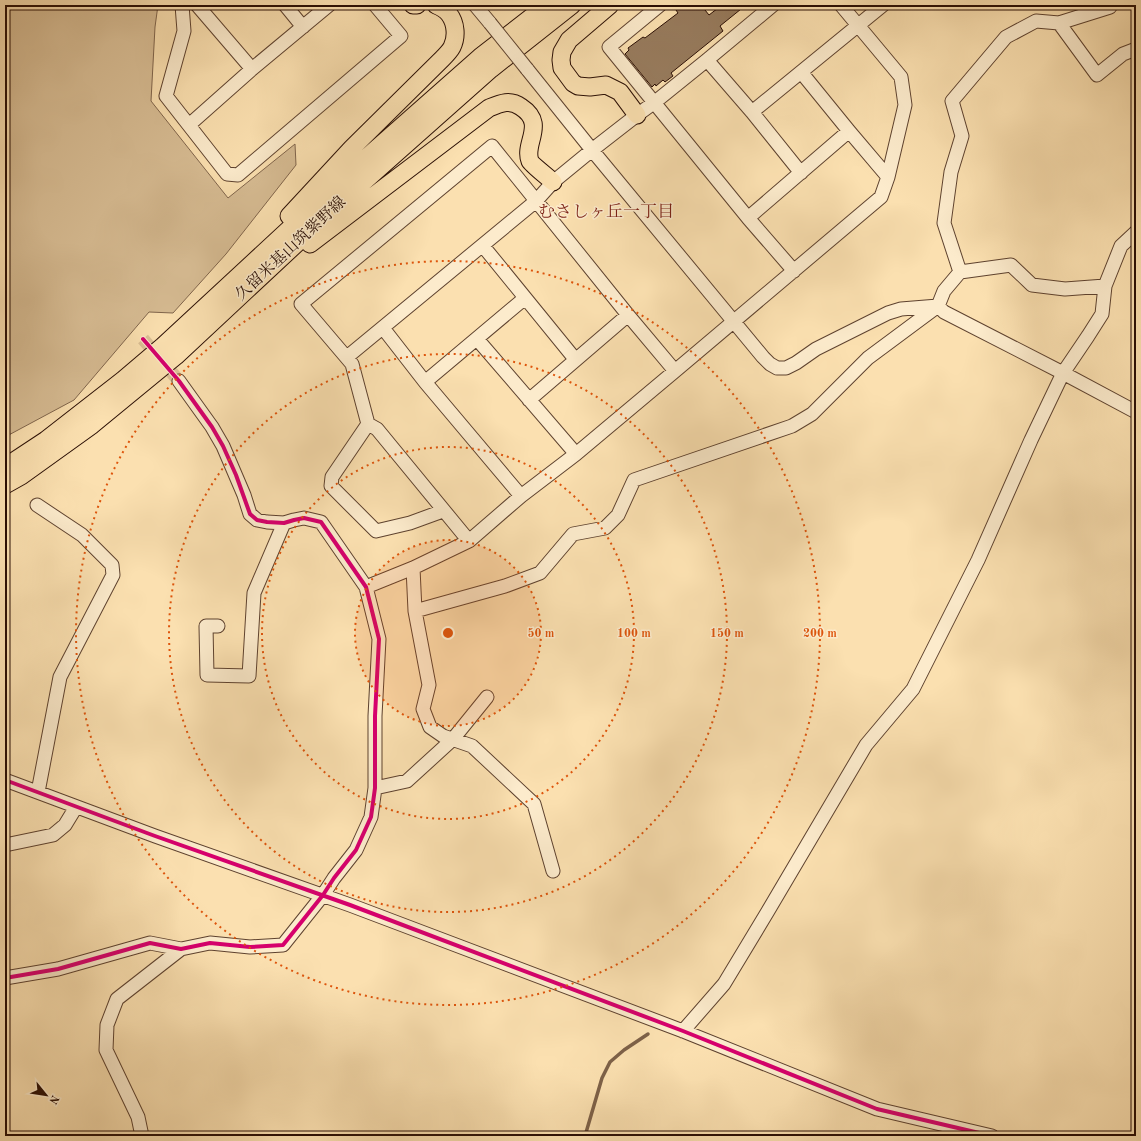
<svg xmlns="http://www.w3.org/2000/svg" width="1141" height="1141" font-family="'Old Standard TT','Noto Serif JP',serif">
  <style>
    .green { fill: #d7bc93; stroke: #80654c }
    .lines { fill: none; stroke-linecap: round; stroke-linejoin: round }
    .stream { stroke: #7d6148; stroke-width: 3.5 }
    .building { fill: #977b5d; stroke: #2a0e04 }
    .minor-tunnel { stroke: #dcc096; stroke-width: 13; stroke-dasharray: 13 6; stroke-linecap: butt }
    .minor-casing { stroke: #5e422f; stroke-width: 15 }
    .major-casing { stroke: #2a0e04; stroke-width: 19 }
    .minor { stroke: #fcebcc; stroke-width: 13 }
    .major { stroke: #fbe0b0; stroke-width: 17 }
    .minor-bridge-casing { stroke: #5e422f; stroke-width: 15; stroke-linecap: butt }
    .minor-bridge { stroke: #fcebcc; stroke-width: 13 }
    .cycleway-casing { stroke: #fcebcc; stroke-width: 6 }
    .cycleway { stroke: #d6006c; stroke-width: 4 }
    .ring { fill: none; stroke: #de550c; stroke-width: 2; stroke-dasharray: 2 4 }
    .labels { text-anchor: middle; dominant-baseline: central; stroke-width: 3; stroke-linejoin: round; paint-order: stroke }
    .street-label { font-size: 16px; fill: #2a0e04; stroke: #fcebcc }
    .neighbourhood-label { font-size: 17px; fill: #7a1f14; stroke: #fcebcc }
    .centre { fill: #de550c; stroke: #fcebcc; stroke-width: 2 }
    .ring-label { font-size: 12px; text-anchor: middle; font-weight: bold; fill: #de550c; stroke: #fcebcc; stroke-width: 3; stroke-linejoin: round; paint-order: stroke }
  </style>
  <rect width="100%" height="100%" fill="#fbe0b0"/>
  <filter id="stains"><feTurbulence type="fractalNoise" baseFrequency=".005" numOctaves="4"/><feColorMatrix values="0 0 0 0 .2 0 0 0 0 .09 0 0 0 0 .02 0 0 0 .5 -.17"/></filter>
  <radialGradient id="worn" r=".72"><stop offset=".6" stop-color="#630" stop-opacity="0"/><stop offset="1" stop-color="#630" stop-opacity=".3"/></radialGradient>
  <!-- green -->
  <path class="green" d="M5 5H158L155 27 151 101 228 198 295 144 296 165 226 254 173 313 149 312 74 400 5 437Z"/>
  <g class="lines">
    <!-- stream -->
    <path class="stream" d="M585 1136 602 1078 610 1062 624 1050 648 1034"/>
  </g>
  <!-- building -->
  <path class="building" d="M684 5H701L709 15 722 5H746L720 26 723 31 671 73 673 76 665 82 663 80 656 86 655 84 652 87 625 54 629 50 628 48 643 37 645 38 678 13 676 10Z"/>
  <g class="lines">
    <!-- minor-tunnel -->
    <path class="minor-tunnel" d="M143 339 179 381"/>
    <!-- minor casing -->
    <g class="minor-casing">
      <path id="minor" d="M182 5 184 31 166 96 227 174 238 175 401 36 375 5
        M197 5 252 69
        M285 5 303 27
        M475 5 490 23
        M660 5 609 47 748 218 794 271
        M1059 23 1097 75 1123 54 1136 49
        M707 60 752 112 801 173
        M527 69 592 150 763 357 770 364 777 368H786L796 363 816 349 888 313 901 309 938 306 944 312 1063 373 1136 412
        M801 72 849 131 888 177
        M752 112 883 5
        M189 125 252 69 329 5
        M748 218 849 131
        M483 246 575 359
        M960 272 944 223 951 172 962 136 952 101 1006 37 1036 21 1059 23 1110 7 1111 5
        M383 328 425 382 521 496
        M477 339 576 454
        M347 357 536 201 553 182 592 150 637 115 655 102 707 60 773 5
        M425 382 525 298
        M529 400 628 315
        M368 424 332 477 331 486 376 531 410 523 443 511
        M37 505 82 535 112 565 113 575 60 677 38 792
        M469 541 377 429 368 424 352 364 301 304 492 146 628 315 675 371
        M413 568 415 611 429 685 423 709 430 727 443 736 472 746 534 804 553 871
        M366 587 413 568 469 541 521 496 576 454 675 371 881 197 888 177 905 105 901 77 841 5
        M415 611 505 586 540 573 573 534 605 528 618 515 634 480 792 426 812 414 868 358 938 306 944 291 960 272 1011 265 1032 285 1065 289 1105 286
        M218 626H206L207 675 249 676 254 593 284 523
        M5 780 155 836 350 905 683 1031 877 1109 992 1136
        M375 788 407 781 453 739 487 697
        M5 845 53 835 65 825 76 807
        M5 978 58 969 150 943 181 949 210 943 250 947 283 945 323 895 334 878 356 850 371 817 375 788V716L379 639 366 587 321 522 304 518 294 520 284 523 267 522 257 520 250 514 244 495 223 446 212 427 179 381
        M683 1031 724 984 768 911 866 745 913 689 978 560 1031 440 1063 373 1088 336 1102 314 1105 286 1121 246 1136 232
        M142 1136 138 1117 106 1050 107 1025 117 999 181 949"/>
    </g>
    <!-- major casing -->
    <g class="major-casing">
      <path id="major" d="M413 5H417
        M610 5 569 40 562 52 561 60 562 68 573 83 578 86 590 87 606 85 620 92 637 115
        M289 216 352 148 442 59C446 55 450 51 452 47 457 37 456 23 449 14 446 10 441 7 436 5
        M310 244 489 108C501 103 510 99 521 107 547 124 523 143 530 161 532 165 548 177 553 182
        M5 467 46 440 123 380 163 346 368 156 480 57 547 5
        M5 485 21 476 92 425 176 356 340 203 491 69 572 5"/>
    </g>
    <!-- minor -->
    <use href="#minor" class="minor"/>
    <!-- major -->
    <use href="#major" class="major"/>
    <!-- minor-bridge casing -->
    <g class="minor-bridge-casing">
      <path id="minor-bridge" d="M490 23 527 69"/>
    </g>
    <!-- minor-bridge -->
    <use href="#minor-bridge" class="minor-bridge"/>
    <!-- cycleway casing -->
    <g class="cycleway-casing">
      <path id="cycleway" d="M5 780 155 836 350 905 683 1031 877 1109 992 1136
        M5 978 58 969 150 943 181 949 210 943 250 947 283 945 323 895 334 878 356 850 371 817 375 788V716L379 639 366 587 321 522 304 518 294 520 284 523 267 522 257 520 250 514 236 475 223 446 212 427 179 381 143 339"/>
    </g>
    <!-- cycleway -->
    <use href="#cycleway" class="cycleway"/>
  </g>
  <!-- distance rings -->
  <circle cx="448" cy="633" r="93" fill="#de550c" fill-opacity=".12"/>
  <g class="ring">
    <circle cx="448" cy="633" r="93"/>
    <circle cx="448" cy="633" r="186"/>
    <circle cx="448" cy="633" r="279"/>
    <circle cx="448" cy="633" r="372"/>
  </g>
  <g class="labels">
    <!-- street labels -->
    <g class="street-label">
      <text transform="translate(291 249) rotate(-43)">久留米基山筑紫野線</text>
    </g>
    <!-- neighbourhood labels -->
    <g class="neighbourhood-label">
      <text x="606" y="212">むさしヶ丘一丁目</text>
    </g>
  </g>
  <circle cx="448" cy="633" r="6" class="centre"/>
  <g class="ring-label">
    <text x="541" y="637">50 m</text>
    <text x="634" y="637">100 m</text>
    <text x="727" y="637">150 m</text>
    <text x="820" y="637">200 m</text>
  </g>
  <!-- margin -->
  <rect width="1141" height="1141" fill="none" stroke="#fbe0b0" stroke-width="20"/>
  <rect x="6" y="6" width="1129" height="1129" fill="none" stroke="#2a0e04" stroke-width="2"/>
  <rect x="10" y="10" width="1121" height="1121" fill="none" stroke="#2a0e04"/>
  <!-- north arrow -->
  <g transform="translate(46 1095) rotate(120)" stroke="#fcebcc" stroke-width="3" paint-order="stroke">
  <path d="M0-3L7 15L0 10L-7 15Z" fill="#2a0e04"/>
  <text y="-6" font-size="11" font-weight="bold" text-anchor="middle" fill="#2a0e04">N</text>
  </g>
  <rect width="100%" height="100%" filter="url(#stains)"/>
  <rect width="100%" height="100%" fill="url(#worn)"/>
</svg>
